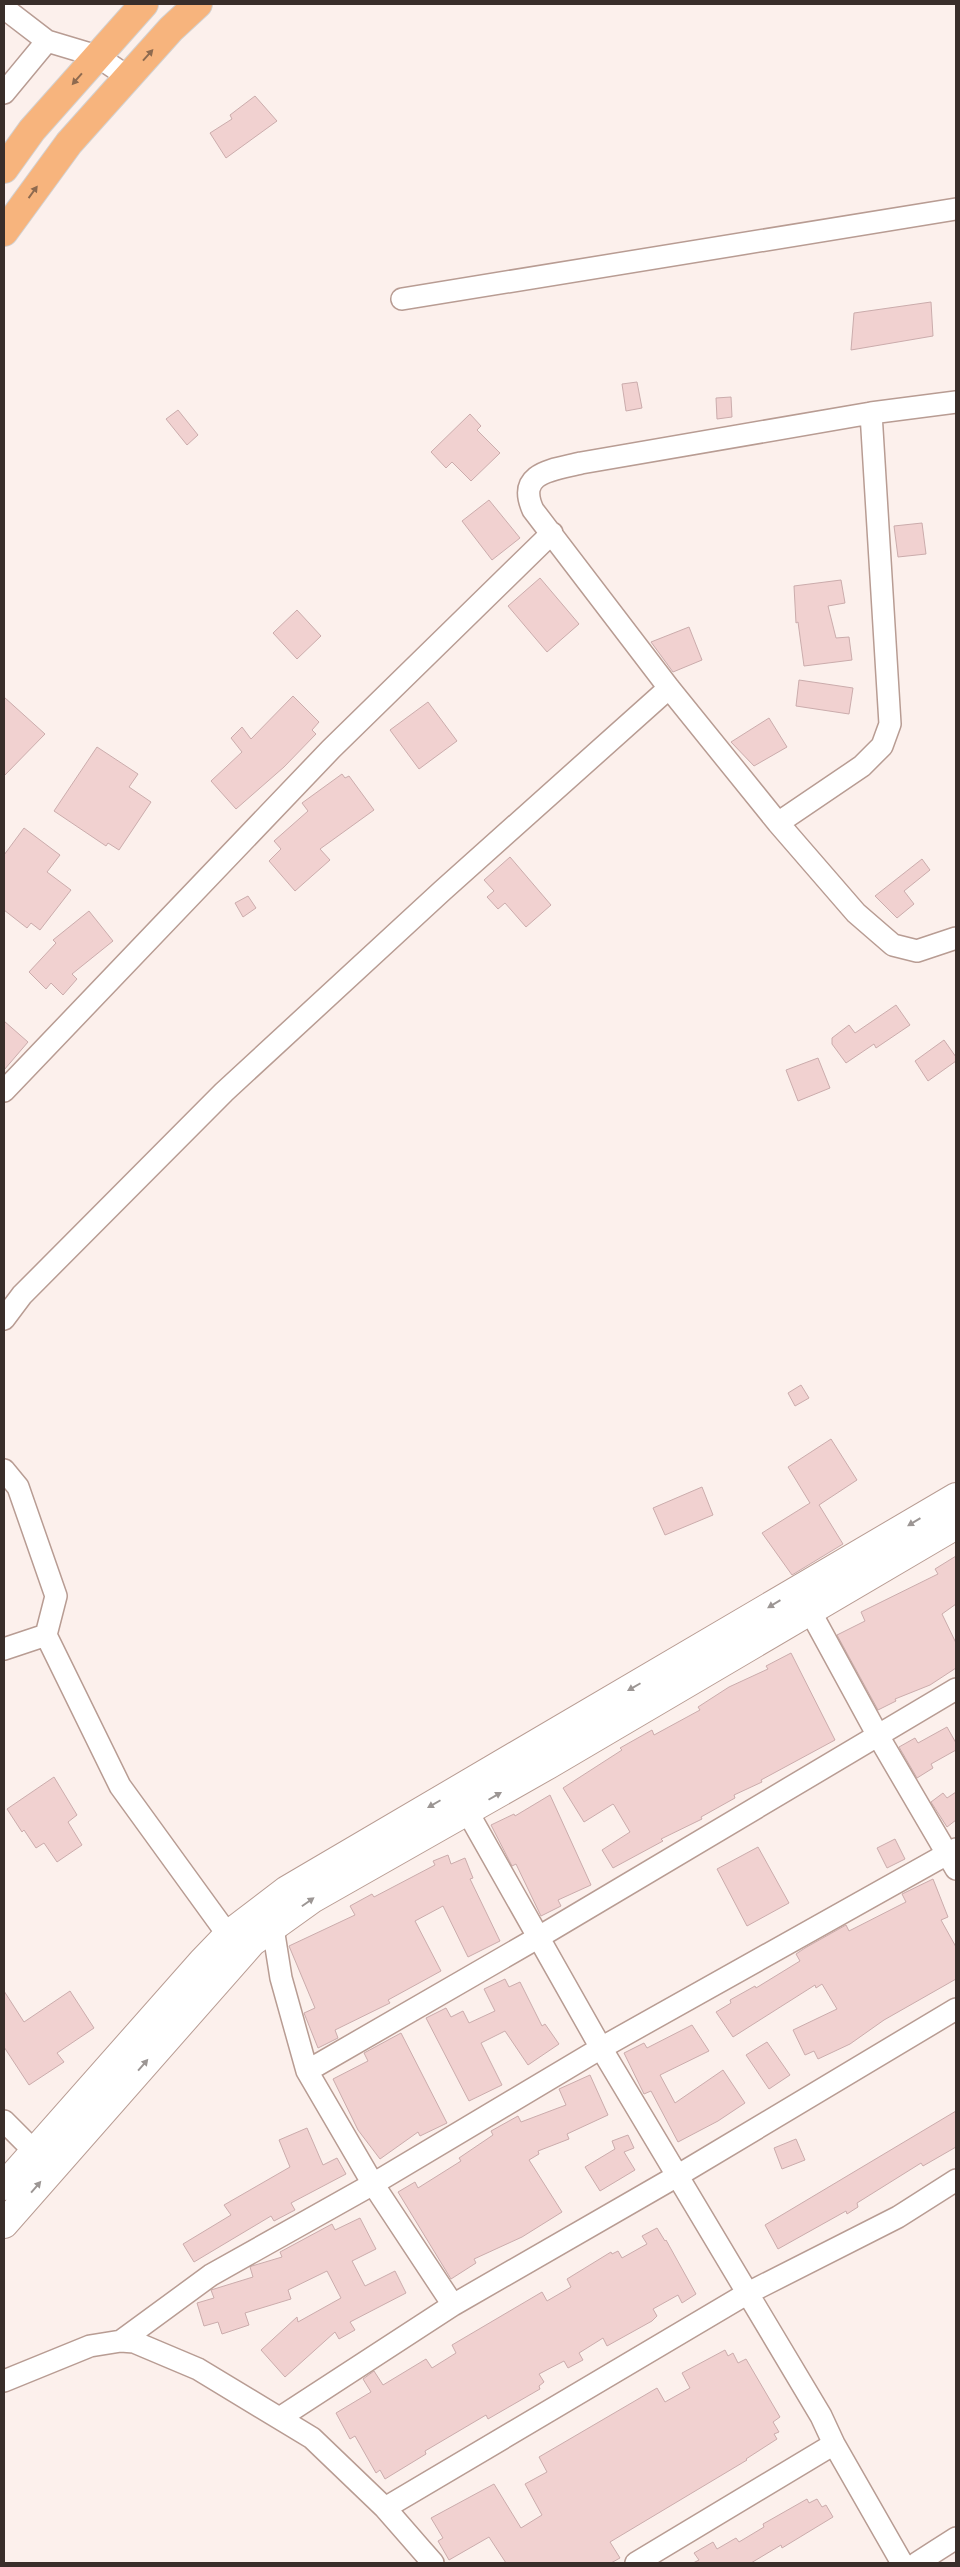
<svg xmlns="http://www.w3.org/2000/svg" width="960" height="2567" font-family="'DejaVu Sans',sans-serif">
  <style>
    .building { fill: #f1d1d0; stroke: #cbacac }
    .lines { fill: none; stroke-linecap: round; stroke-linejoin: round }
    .street-casing { stroke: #b89c93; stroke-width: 24 }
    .secondary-casing { stroke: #b89c93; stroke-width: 30 }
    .highway-casing { stroke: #d3d1d0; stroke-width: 30 }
    .street { stroke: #fff; stroke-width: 21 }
    .secondary { stroke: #fff; stroke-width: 28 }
    .highway { stroke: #f7b47d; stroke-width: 28 }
    .oneway { fill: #8e6a4f }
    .oneway2 { fill: #9c9694 }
  </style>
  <rect width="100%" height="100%" fill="#fcf0ec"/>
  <!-- building -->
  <path class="building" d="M255 96 277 121 226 158 210 133 232 119 230 115Z
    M931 302 933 336 851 350 854 313Z
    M637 382 642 408 626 411 622 384Z
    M731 397 732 417 717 419 716 398Z
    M178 410 198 435 187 445 166 419Z
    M470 414 481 426 477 430 500 453 471 481 452 462 446 468 431 452Z
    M489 500 520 538 492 560 462 521Z
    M922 523 926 554 898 557 894 526Z
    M540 578 579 624 547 652 508 606Z
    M841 580 845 603 828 606 836 638 849 637 852 660 804 666 798 622 796 623 794 586Z
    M297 610 321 636 297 659 273 633Z
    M689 627 702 660 673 672 651 642Z
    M799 680 853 688 849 714 796 706Z
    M293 696 319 722 312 730 316 734 284 767 236 809 211 781 242 752 231 738 242 727 251 739Z
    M4 697 45 734 4 776Z
    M428 702 457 741 419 769 390 730Z
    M769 718 787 747 754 766 731 742Z
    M97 747 138 774 129 787 151 802 119 850 108 843 106 846 54 811Z
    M342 774 345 778 349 776 374 810 320 849 330 860 295 891 269 861 281 849 274 841 308 811 302 803Z
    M24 828 60 855 47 872 71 890 40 930 31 923 27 928 4 910V855Z
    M510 857 551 905 526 927 505 903 498 909 487 897 494 891 484 880Z
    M922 859 930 870 904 891 914 904 897 918 875 896Z
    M248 896 256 908 243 917 235 903Z
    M89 911 113 941 72 974 77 979 63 995 51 983 46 989 29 972 56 943 53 940Z
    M896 1005 910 1025 876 1048 874 1044 846 1063 832 1044V1038L849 1025 855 1033Z
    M4 1021 28 1042 4 1070Z
    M944 1040 956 1057V1061L928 1081 915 1061Z
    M818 1058 830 1088 798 1101 786 1070Z
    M801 1385 809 1398 795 1406 788 1393Z
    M831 1439 857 1480 819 1505 843 1544 792 1575 762 1533 810 1503 788 1467Z
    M702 1487 713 1515 665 1535 653 1508Z
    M956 1556V1604L942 1614 956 1643V1668L930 1685 895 1699 896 1701 878 1710 837 1635 865 1621 861 1612 938 1574 935 1569Z
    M791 1653 835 1740 761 1780 762 1782 734 1795 735 1798 701 1817 702 1819 661 1839 663 1841 613 1868 602 1850 630 1832 614 1805 613 1804 584 1822 563 1788 622 1750 620 1748 652 1730 654 1735 700 1710 698 1707 729 1687 768 1669 766 1666Z
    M947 1727 956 1743V1750L931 1764 933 1768 917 1778 899 1747 915 1738 918 1743Z
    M54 1777 77 1815 68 1822 82 1845 57 1862 44 1843 36 1848 24 1830 22 1832 7 1809Z
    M956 1792V1820L947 1827 931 1802 943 1793 947 1798Z
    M550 1795 591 1885 558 1900 561 1906 541 1916 516 1864 512 1866 491 1825 514 1814 515 1816Z
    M895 1839 905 1859 887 1868 877 1848Z
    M758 1847 789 1903 747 1926 717 1869Z
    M448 1855 451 1864 465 1858 473 1878 470 1879 500 1941 468 1957 443 1906 415 1921 441 1971 388 2000 390 2003 335 2030 338 2038 318 2048 304 2013 315 2008 289 1946 355 1915 350 1906 372 1894 374 1897 435 1865 433 1861Z
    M933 1879 948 1917 941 1920 956 1947V1979L884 2020 850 2044 818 2059 814 2051 805 2055 793 2030 837 2009 822 1984 816 1988 815 1985 733 2037 716 2012 731 2003 730 2000 755 1986 756 1988 800 1961 796 1954 805 1948 846 1925 849 1931 906 1902 902 1894Z
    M505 1979 509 1987 520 1982 542 2026 545 2024 559 2044 528 2065 505 2031 481 2043 502 2085 469 2101 426 2018 446 2008 451 2017 463 2011 469 2023 495 2011 484 1989Z
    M4 1991 24 2022 70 1991 94 2028 57 2053 64 2062 29 2085 4 2047Z
    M692 2025 709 2051 660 2075 675 2103 723 2070 745 2103 718 2121 678 2142 651 2091 644 2094 624 2053 644 2043 647 2048Z
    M401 2033 447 2123 420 2136 418 2132 380 2159 358 2130 333 2079 368 2061 364 2053Z
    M767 2042 790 2075 769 2089 746 2055Z
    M590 2075 608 2115 567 2134 569 2139 538 2151 539 2154 529 2160 562 2212 522 2237 474 2259 476 2263 451 2279 398 2192 415 2182 418 2188 461 2161 459 2158 493 2135 491 2131 518 2116 521 2122 566 2105 559 2089Z
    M956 2111V2147L923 2166 921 2163 857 2203 858 2207 847 2214 846 2211 778 2249 765 2225Z
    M307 2128 323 2165 337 2158 346 2174 291 2203 295 2210 274 2221 271 2216 194 2262 183 2244 231 2215 224 2205 290 2167 279 2140Z
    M628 2135 634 2148 624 2152 635 2170 600 2191 585 2167 615 2149 612 2141Z
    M796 2139 805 2160 782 2169 774 2148Z
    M360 2218 376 2249 352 2261 365 2286 395 2271 406 2293 350 2322 355 2330 339 2339 335 2332 285 2377 261 2350 297 2317 298 2322 341 2298 327 2271 288 2290 291 2299 245 2313 249 2325 222 2334 218 2322 204 2326 197 2303 214 2298 211 2290 253 2277 250 2267 252 2266 282 2257 280 2252 332 2224 335 2230Z
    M657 2228 665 2241 666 2240 696 2294 682 2303 678 2295 653 2309 657 2316 652 2321 607 2346 603 2338 579 2353 583 2360 568 2368 564 2361 539 2374 544 2382 539 2386 540 2389 488 2419 486 2415 425 2451 426 2454 385 2479 380 2470 376 2473 355 2436 350 2439 336 2413 371 2392 363 2379 374 2371 383 2385 426 2359 432 2368 456 2353 452 2345 542 2292 547 2301 571 2287 567 2279 611 2252 612 2254 618 2251 622 2258 647 2244 642 2236Z
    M725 2350 728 2356 733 2353 738 2363 746 2359 780 2417 773 2422 779 2432 774 2434 777 2439 746 2459 747 2460 610 2542 620 2558 611 2563H506L489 2537 449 2560 438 2541 443 2538 431 2518 494 2484 521 2528 542 2515 525 2484 547 2472 539 2457 657 2388 665 2402 690 2388 682 2373Z
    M807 2499 809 2503 817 2499 822 2507 826 2505 833 2517 782 2548 781 2545 751 2563H693L699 2560 694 2553 713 2542 717 2549 736 2538 739 2542 764 2527 763 2524Z"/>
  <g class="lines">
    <!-- street casing -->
    <g class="street-casing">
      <path id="street" d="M4 8 47 41 97 56 128 77
        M4 93 47 41
        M402 299 956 209
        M956 402 871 413 581 463C553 470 516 472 533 510L669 688 778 823 856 913 893 945 917 951 956 938
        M778 823 862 766 882 746 890 724 871 413
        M4 1091 331 749 552 533
        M4 1319 22 1295 224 1092 442 891 669 688
        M4 1470 18 1487 56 1596 46 1635 120 1786 228 1935
        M810 1611 877 1734 956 1869
        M4 1649 46 1635
        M467 1811 601 2048 821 2416 834 2444 902 2563
        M273 1928 281 1978 307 2071 373 2184 453 2305
        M307 2071 539 1937 956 1689
        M4 2121 34 2151
        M121 2341 211 2275 373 2184 601 2048 956 1849
        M4 2381 90 2346 121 2341 134 2342 198 2369 312 2438 385 2508 433 2563
        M281 2417 453 2305 677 2176 956 2009
        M385 2508 748 2293 898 2217 956 2180
        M636 2563 834 2444
        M917 2563 956 2538"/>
    </g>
    <!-- secondary casing -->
    <g class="secondary-casing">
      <path id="secondary" d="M4 2186 202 1962 228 1935 287 1890 956 1497
        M4 2224 252 1942 312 1899 548 1765 956 1525"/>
    </g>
    <!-- highway casing -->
    <g class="highway-casing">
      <path id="highway" d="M4 169 32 130 144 4
        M4 232 69 143 171 29 198 4"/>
    </g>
    <!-- street -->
    <use href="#street" class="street"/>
    <!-- secondary -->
    <use href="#secondary" class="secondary"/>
    <!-- highway -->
    <use href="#highway" class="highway"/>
  </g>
  <!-- one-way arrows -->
  <defs><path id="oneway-solid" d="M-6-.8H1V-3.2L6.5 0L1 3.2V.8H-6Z" transform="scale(1.25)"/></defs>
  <g class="oneway">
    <use href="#oneway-solid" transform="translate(148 55) rotate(-48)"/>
    <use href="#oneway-solid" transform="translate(77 79) rotate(131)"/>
    <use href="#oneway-solid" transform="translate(33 192) rotate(-54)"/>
  </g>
  <g class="oneway2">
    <use href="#oneway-solid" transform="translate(914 1522) rotate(149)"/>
    <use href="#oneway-solid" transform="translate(774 1604) rotate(149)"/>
    <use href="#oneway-solid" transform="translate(634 1687) rotate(150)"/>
    <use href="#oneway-solid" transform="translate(495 1796) rotate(-30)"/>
    <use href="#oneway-solid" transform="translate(434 1804) rotate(150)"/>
    <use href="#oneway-solid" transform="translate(308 1902) rotate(-35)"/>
    <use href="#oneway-solid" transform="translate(143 2065) rotate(-49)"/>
    <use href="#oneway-solid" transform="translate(36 2187) rotate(-49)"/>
  </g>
  <!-- border -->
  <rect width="960" height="2567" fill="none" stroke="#392e2a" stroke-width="10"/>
</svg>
